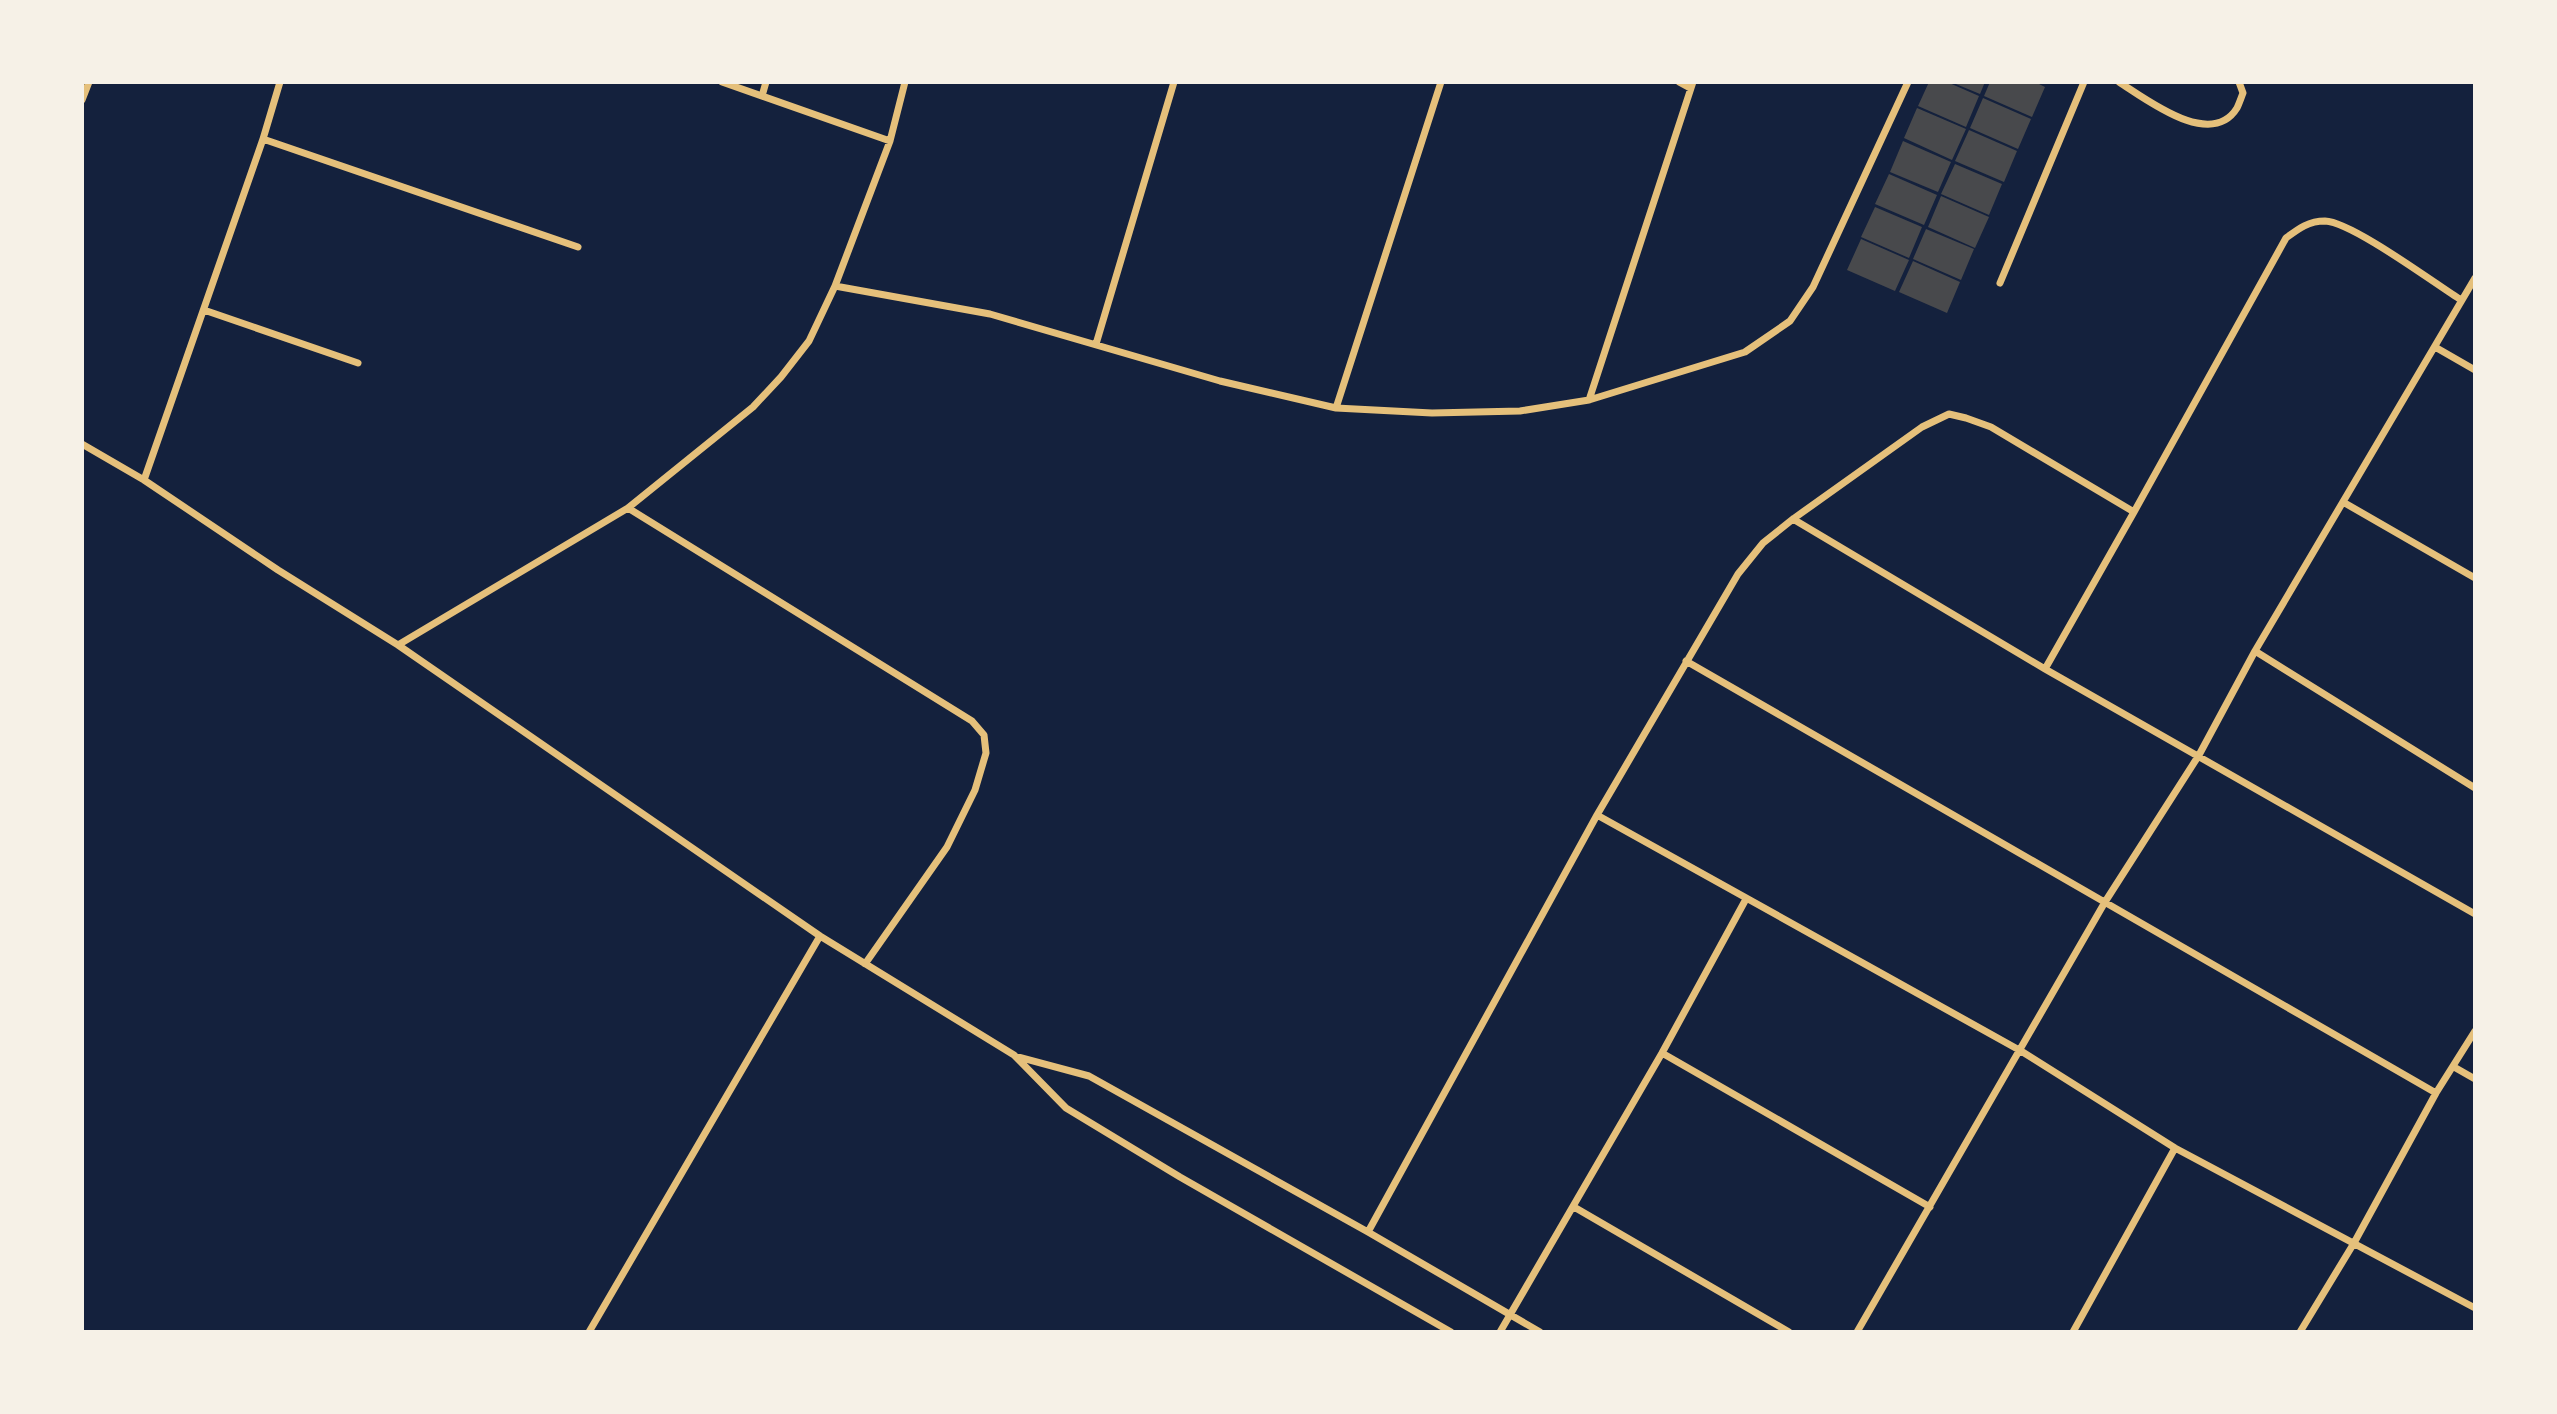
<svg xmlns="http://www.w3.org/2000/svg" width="2557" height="1414" font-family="'Open Sans',sans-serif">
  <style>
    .building { fill: #48494c }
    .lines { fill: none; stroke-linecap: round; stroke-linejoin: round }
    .minor { stroke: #e5c07b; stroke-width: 7 }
  </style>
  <rect width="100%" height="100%" fill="#14213d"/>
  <!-- building -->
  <path class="building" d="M1929 82H1947L1979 96 1966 127 1918 106Z
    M1951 82H1985L1980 94Z
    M1990 82H2035L2045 87 2032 117 1984 96Z
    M1983 98 2031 119 2018 149 1970 128Z
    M1917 108 1966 129 1952 160 1904 138Z
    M1969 130 2017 151 2004 182 1955 161Z
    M1903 141 1951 162 1938 192 1890 172Z
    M1955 164 2002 184 1989 215 1941 194Z
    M1889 174 1937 195 1924 225 1875 204Z
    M1941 196 1989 217 1975 248 1928 227Z
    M1875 207 1922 227 1909 258 1861 237Z
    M1926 229 1974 249 1961 280 1913 259Z
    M1861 239 1909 260 1895 291 1847 270Z
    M1913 261 1960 282 1947 313 1899 292Z"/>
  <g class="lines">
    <!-- minor -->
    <path class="minor" d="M722 82 890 141
      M1679 82 1690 88
      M2119 82C2146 99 2211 150 2237 108 2239 104 2241 98 2243 93L2239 82
      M762 96 766 82
      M82 100 89 82
      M263 139 578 247
      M2000 283 2084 82
      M835 286 990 314 1220 381 1336 408 1432 413 1520 411 1589 400 1745 352 1790 321 1813 287 1908 82
      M204 310 358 363
      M1096 344 1174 82
      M2435 347 2475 370
      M1589 400 1693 82
      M1336 408 1441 82
      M82 444 144 480 278 570 398 645 820 936 1014 1055 1066 1108 1180 1177 1451 1332
      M144 480 263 139 280 82
      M2343 502 2475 578
      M628 508 972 721 984 735 986 753 975 790 947 847 865 964
      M1793 519 2045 669 2475 914
      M398 645 628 508 753 407 781 377 809 341 835 286 890 141 905 82
      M2255 651 2475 788
      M1686 661 2436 1093
      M2045 669 2134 512
      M1597 815 2021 1051 2175 1148 2475 1308
      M1662 1053 1930 1207
      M1015 1056 1089 1076 1368 1232 1540 1332
      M2454 1067 2475 1079
      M1574 1207 1789 1332
      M1368 1232 1597 815 1738 574 1763 543 1793 519 1922 427 1949 414 1966 418 1991 427 2134 512 2286 238C2298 229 2308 221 2325 221 2352 222 2434 283 2461 300
      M589 1332 820 936
      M1500 1332 1662 1053 1746 899
      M1857 1332 2105 902 2199 755 2255 651 2475 278
      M2073 1332 2175 1148
      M2300 1332 2354 1243 2436 1093 2475 1031"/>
  </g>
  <!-- border -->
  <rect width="2557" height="1414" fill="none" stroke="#f6f1e7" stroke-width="168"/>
</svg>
